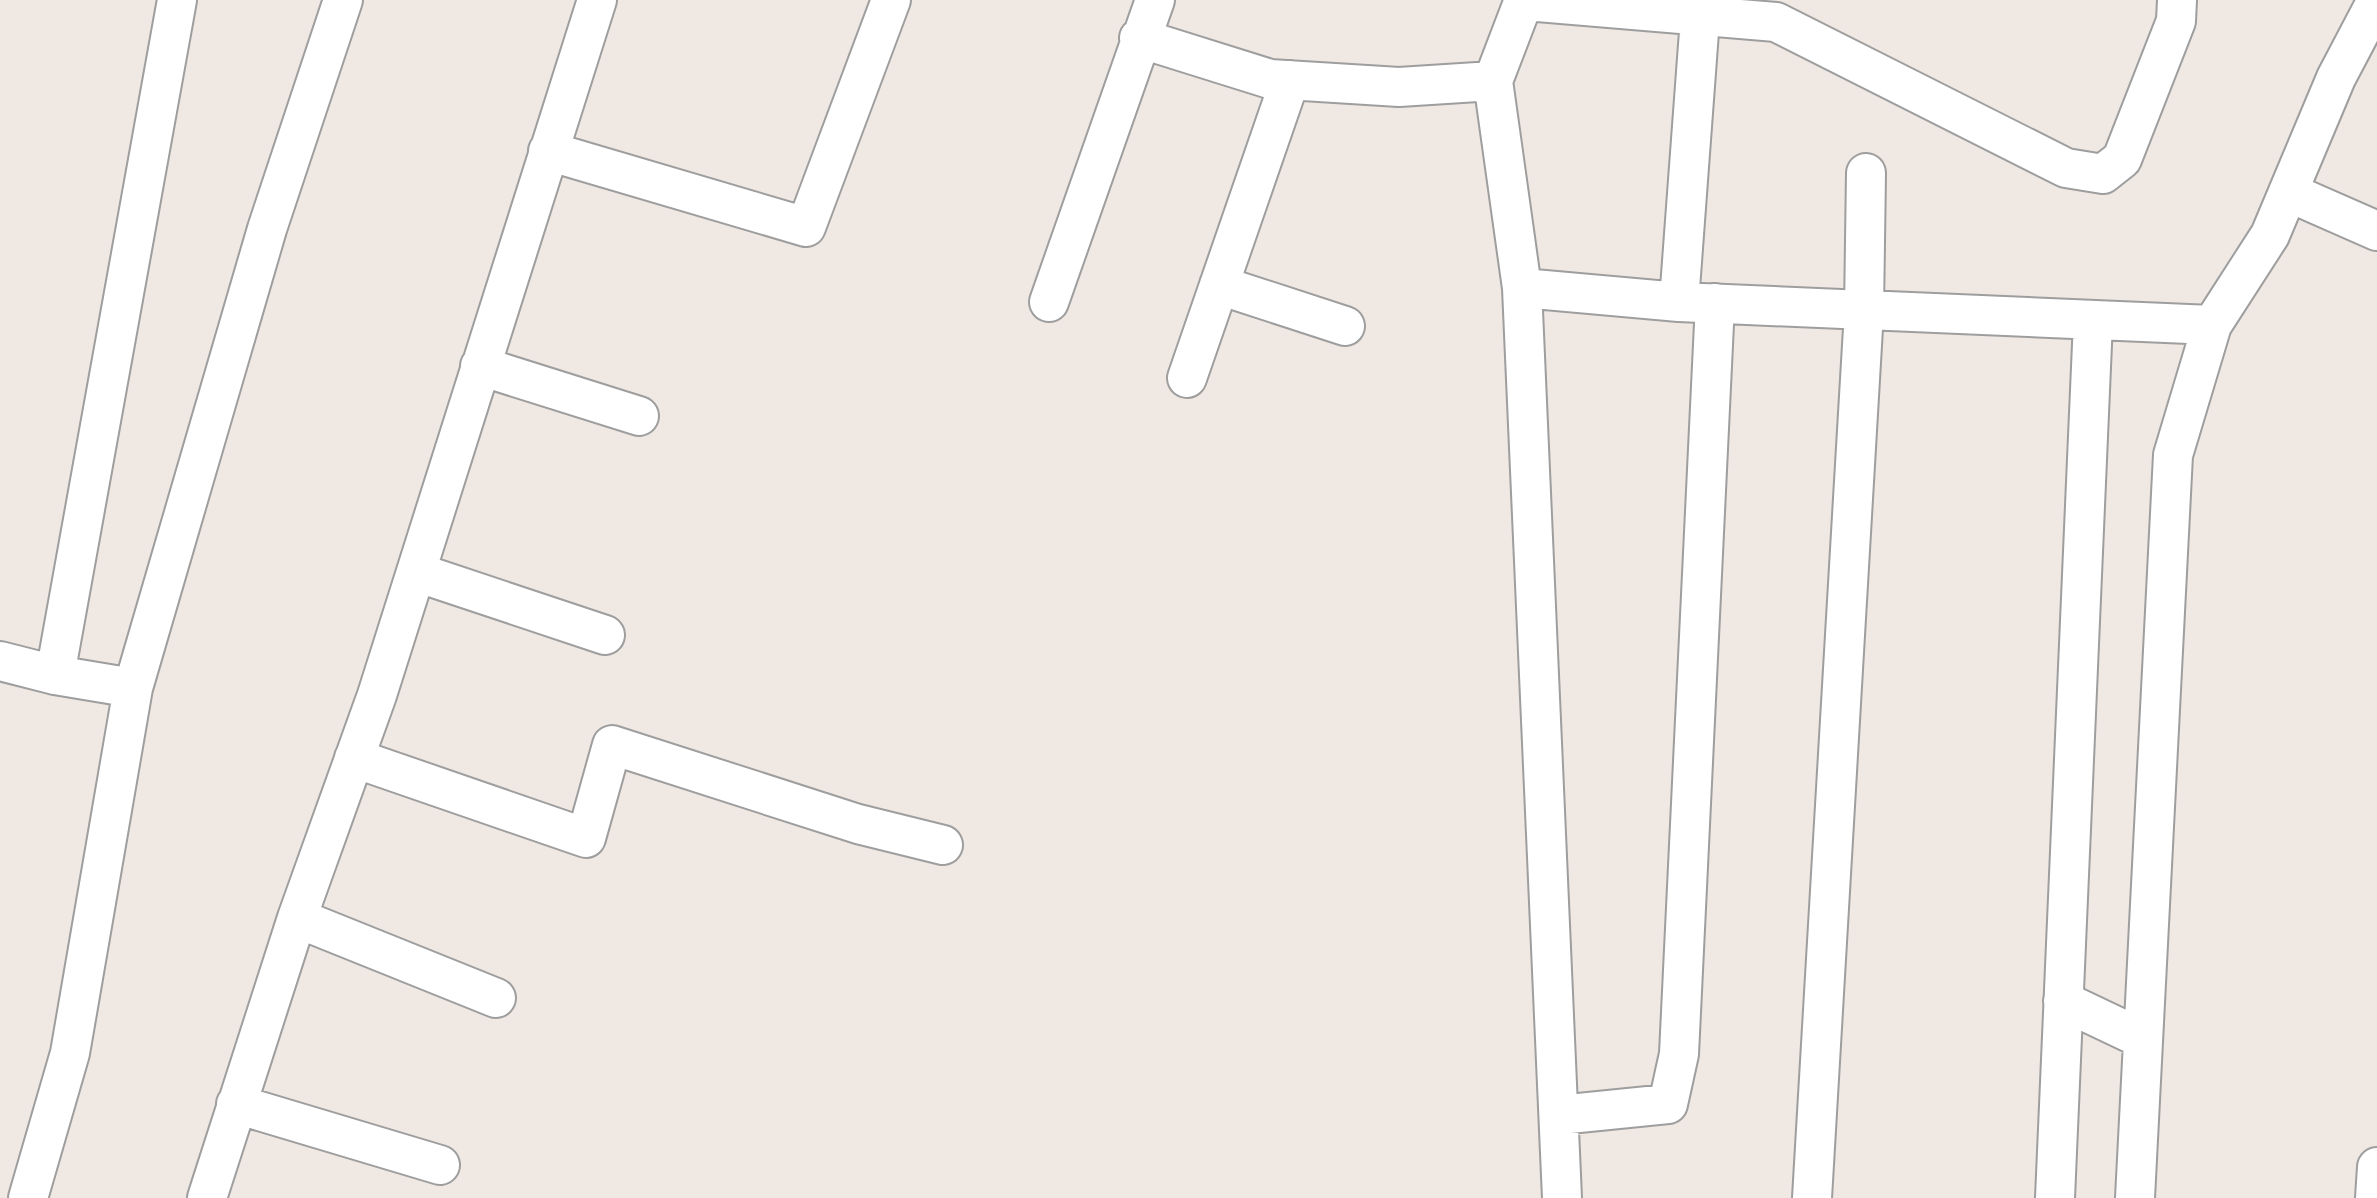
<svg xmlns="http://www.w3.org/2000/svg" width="2377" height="1198" font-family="'Golos Text',sans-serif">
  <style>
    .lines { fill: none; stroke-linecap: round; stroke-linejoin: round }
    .minor-casing { stroke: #9e9e9e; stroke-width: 42 }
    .minor { stroke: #fff; stroke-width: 38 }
  </style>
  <rect width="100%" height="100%" fill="#efe8e3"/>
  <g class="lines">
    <!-- minor casing -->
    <g class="minor-casing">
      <path id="minor" d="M1524 1 1776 22 2066 168 2103 174 2122 159 2176 21 2177 0
        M1139 38 1270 79 1399 87 1493 81
        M548 151 806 227 891 0
        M2288 192 2377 231
        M1219 285 1345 326
        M1522 288 1493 81 1524 0
        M1049 302 1155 0
        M1679 302 1700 18
        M480 366 639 416
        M1187 378 1290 80
        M416 572 605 635
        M0 661 55 675 133 688
        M55 675 177 0
        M354 758 586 838 612 745 858 824 943 845
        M297 918 496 998
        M2063 1001 2143 1039
        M236 1104 440 1165
        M1559 1115 1668 1104 1679 1054 1715 303
        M28 1198 70 1053 133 688 267 229 343 0
        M207 1198 297 918 377 695 597 0
        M1562 1198 1522 288 1679 302 2212 325 2270 235 2336 78 2377 0
        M1812 1198 1864 311 1866 173
        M2055 1198 2093 321
        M2135 1198 2173 455 2212 325
        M2375 1198 2377 1167"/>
    </g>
    <!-- minor -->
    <use href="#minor" class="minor"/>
  </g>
</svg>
